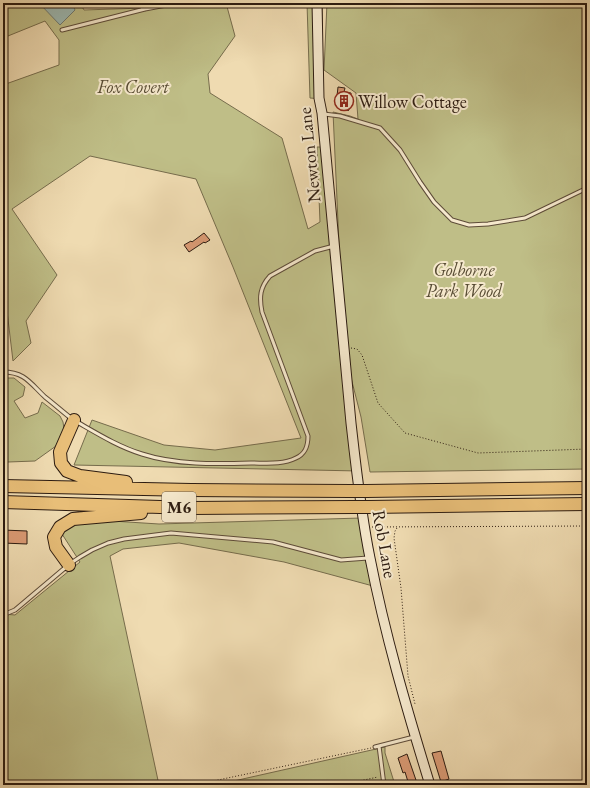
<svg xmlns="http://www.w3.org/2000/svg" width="590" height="788" font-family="'EB Garamond',serif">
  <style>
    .green { fill: #bfbe87; stroke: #766c4c }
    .water { fill: #9cb9b3; stroke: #6f7a72 }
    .building { fill: #db9b75; stroke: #2c1b10 }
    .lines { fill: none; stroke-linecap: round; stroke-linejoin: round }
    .lane-casing { stroke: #5d4b38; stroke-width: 5 }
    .secondary-casing { stroke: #2c1b10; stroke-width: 11 }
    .highway-casing { stroke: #2c1b10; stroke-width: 14 }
    .path { stroke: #2c1b10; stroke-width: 1; stroke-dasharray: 1 2; stroke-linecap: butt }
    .lane { stroke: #f5e8cc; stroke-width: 3 }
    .secondary { stroke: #f5e8cc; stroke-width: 9 }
    .highway { stroke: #e8be78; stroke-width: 12 }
    .highway-bridge-casing { stroke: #2c1b10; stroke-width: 14; stroke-linecap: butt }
    .highway-bridge { stroke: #e8be78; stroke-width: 12 }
    .labels { text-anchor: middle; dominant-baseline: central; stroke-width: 4; stroke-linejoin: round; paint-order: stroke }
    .shield { fill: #f5e8cc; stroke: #685848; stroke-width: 1 }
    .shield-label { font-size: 17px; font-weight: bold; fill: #2c1b10 }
    .park-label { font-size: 18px; font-style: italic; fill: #584c34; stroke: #f5e8cc }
    .poi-label { font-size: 18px; fill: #2c1b10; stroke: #f5e8cc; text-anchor: start }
    .street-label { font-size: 18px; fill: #2c1b10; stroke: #f5e8cc }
  </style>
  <rect width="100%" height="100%" fill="#efdbb1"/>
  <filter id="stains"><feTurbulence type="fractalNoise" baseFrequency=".005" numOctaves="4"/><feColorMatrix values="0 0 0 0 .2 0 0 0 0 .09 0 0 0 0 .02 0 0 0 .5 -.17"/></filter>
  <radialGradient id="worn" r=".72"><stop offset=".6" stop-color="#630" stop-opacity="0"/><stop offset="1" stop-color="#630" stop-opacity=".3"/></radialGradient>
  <!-- green -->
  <path class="green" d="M3 3H80L84 10 144 8 145 3H226L235 36 208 74 210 93 282 138 308 229 320 222 317 147H324L343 331 333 112 350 116 358 119 356 93 324 70 327 3H587V469L370 472 361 417 345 354 359 471 74 465 92 420 164 445 215 450 301 438 233 267 196 179 90 156 12 209 57 275 26 321 31 343 13 361 7 311H3V85L59 65V40L45 21 3 38Z
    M307 3H322L323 99 310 98Z
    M3 378H14L25 387 23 396 14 401 25 418 38 413 42 402 60 416 63 422 64 429 56 446 35 461 8 462 3 463Z
    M361 518 373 586 284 562 179 543 123 549 110 556 159 785H3V614L15 615 80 562 62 534 68 527 83 523 112 521 159 524Z
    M385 747V753L395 785H216Z"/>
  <!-- water -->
  <path class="water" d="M39 3H72L75 10 60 25Z"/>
  <!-- building -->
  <path class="building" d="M338 87 345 88 344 92 351 93V96L352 97 350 108 348 111 344 106 336 105Z
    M204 233 210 240 205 243 204 242 189 252 184 245 191 241 192 242Z
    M3 530 27 531V544L3 543Z
    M441 751 449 779 441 782 432 753Z
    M407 754 417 783 410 785H409L405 772 403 773 398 758Z"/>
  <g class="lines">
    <!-- lane casing -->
    <g class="lane-casing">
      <path id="lane" d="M135 3 145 9
        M62 30 145 9 177 3
        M324 114 340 116 380 128 400 150 420 182 434 202 452 220 469 225 488 224 525 218 583 190 587 189
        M3 372C25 372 30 383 45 397 54 404 63 412 72 419
        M77 422C98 434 119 447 142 454 176 465 215 464 251 463 266 463 282 465 296 458 305 454 308 447 308 436L262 312C259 297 260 287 270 276L315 251 334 246
        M71 563 80 557 92 550 108 543 124 539 171 533 273 542 341 560 368 558
        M3 615 15 610 66 567
        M379 746 384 785
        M375 747 414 737"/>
    </g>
    <!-- secondary casing -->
    <g class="secondary-casing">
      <path id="secondary" d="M317 3 319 98 322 113 351 423C356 468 361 514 370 558 385 635 407 710 430 785"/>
    </g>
    <!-- highway casing -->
    <g class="highway-casing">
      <path id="highway" d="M74 420 60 452 61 463 67 471 80 476 126 482
        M3 486 191 490 352 491
        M366 491 587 488
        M3 502 192 508 355 507
        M369 507 587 504
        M69 565 56 547 54 537 60 527 73 519 141 513"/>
    </g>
    <!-- path -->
    <path class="path" d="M351 348 357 349 362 355 378 403 405 433 478 453 587 449
      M372 527 587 526
      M397 528 395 531 394 538 401 588 408 676 415 704
      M194 785 371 748
      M340 785 378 777"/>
    <!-- lane -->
    <use href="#lane" class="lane"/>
    <!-- secondary -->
    <use href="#secondary" class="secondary"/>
    <!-- highway -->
    <use href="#highway" class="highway"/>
    <!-- highway-bridge casing -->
    <g class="highway-bridge-casing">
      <path id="highway-bridge" d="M352 491H366
        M355 507H369"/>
    </g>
    <!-- highway-bridge -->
    <use href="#highway-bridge" class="highway-bridge"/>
  </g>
  <!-- icons -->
  <defs>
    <g id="building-ring" transform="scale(1)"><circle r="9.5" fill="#f5e8cc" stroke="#8f2418" stroke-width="1.5"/><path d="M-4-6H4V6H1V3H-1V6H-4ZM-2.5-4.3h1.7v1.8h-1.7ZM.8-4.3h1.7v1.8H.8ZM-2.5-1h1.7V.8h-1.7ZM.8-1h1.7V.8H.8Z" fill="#8f2418"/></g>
  </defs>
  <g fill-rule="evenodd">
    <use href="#building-ring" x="344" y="101"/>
  </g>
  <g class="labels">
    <!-- shield labels -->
    <rect class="shield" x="162" y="492" width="34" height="30" rx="3"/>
    <g class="shield-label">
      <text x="179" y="507">M6</text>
    </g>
    <!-- park labels -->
    <g class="park-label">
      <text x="133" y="86">Fox Covert</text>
      <text x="464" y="269">Golborne<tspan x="464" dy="21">Park Wood</tspan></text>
    </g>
    <!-- poi labels -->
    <g class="poi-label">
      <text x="358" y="101">Willow Cottage</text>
    </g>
    <!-- street labels -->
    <g class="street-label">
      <text transform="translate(309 155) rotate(-96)">Newton Lane</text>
      <text transform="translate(385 544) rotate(80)">Rob Lane</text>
    </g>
  </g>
  <!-- margin -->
  <rect width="590" height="788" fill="none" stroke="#efdbb1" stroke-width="16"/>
  <rect x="4" y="4" width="582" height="780" fill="none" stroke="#2c1b10" stroke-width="2"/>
  <rect x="8" y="8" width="574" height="772" fill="none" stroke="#2c1b10"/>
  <rect width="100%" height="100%" filter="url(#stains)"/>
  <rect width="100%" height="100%" fill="url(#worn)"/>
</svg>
